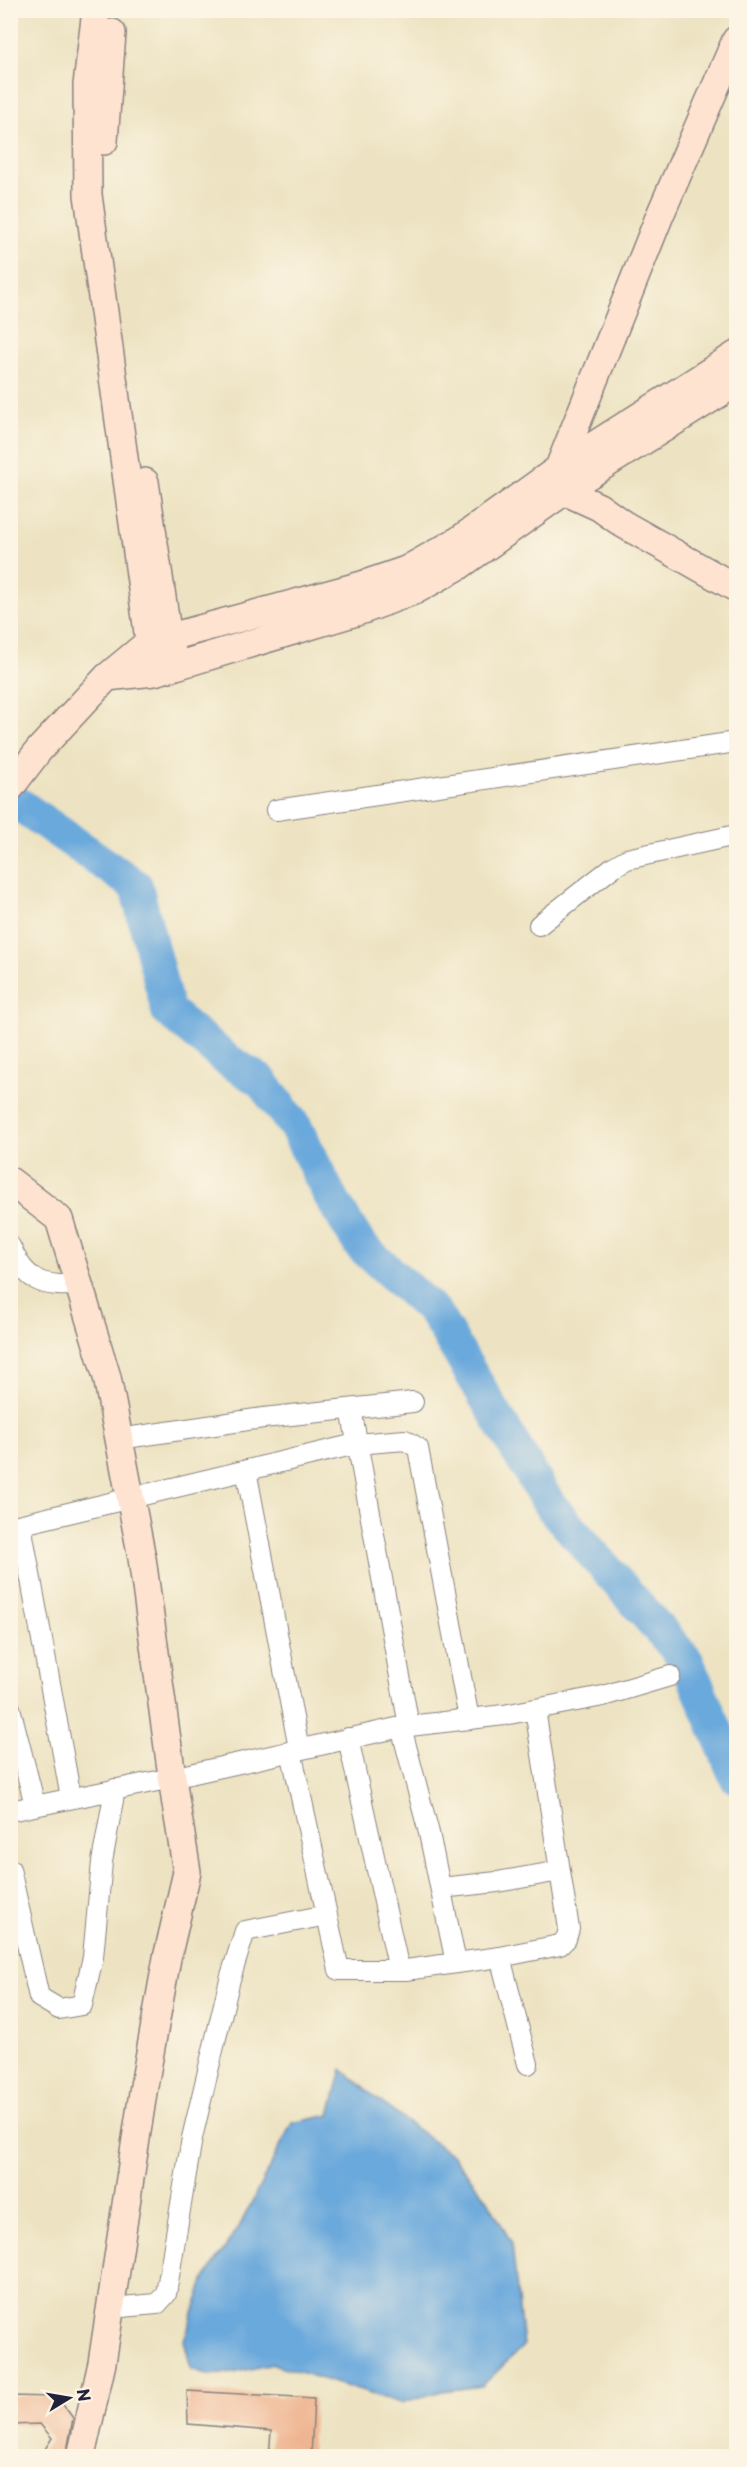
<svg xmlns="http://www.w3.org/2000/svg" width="747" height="2467" font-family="'Playpen Sans',sans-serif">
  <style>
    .water { fill: #6aa9dc; stroke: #46668c; stroke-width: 1.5 }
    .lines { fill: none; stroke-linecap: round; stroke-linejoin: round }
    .river { stroke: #6aa9dc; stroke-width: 34 }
    .building { fill: #efb592 }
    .street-casing { stroke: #88827e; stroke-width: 22 }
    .secondary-casing { stroke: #88827e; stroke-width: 30 }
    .street { stroke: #fff; stroke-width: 20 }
    .secondary { stroke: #fee3d1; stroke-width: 27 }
  </style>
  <rect width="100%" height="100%" fill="#fcf5e5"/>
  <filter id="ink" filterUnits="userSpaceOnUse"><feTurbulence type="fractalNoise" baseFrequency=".0167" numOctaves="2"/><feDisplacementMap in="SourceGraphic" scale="12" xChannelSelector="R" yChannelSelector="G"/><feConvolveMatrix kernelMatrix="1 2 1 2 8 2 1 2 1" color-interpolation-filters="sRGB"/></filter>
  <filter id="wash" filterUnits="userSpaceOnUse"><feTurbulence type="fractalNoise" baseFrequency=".008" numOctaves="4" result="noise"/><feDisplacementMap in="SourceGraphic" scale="24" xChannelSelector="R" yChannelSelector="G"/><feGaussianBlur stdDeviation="1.35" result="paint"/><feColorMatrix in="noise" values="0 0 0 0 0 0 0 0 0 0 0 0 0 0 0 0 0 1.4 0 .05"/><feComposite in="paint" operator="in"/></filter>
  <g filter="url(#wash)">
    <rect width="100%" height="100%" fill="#ede3c2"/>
    <!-- water -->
    <path class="water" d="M342 2069 387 2107 453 2156 488 2200 512 2244 523 2346 482 2386 442 2391 400 2403 273 2364 233 2373 209 2375 191 2369 184 2340 205 2278 239 2227 292 2123 330 2115Z"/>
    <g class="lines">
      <!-- river -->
      <path class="river" d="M10 798 136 886 168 1011 227 1060 261 1081 296 1128 329 1194 360 1245 435 1313 549 1504 687 1661 736 1777"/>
    </g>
    <g id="blocks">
      <!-- building -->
      <path class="building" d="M187 2391 314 2398 311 2457H269L271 2431 188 2424Z
        M10 2396 53 2397 61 2402 73 2418 66 2457H40L52 2438 40 2424 10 2425Z"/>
    </g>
  </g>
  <g filter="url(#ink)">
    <use href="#blocks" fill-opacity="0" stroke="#88827e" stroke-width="1.5"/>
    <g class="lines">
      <!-- street casing -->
      <g class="street-casing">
        <path id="street" d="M276 810 736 742
          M539 925 613 867 627 859 736 835
          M10 1246C26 1282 42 1287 79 1285
          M351 1409 409 1726
          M119 1439 263 1418 413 1402
          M246 1470 299 1749
          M21 1525 71 1798
          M10 1527 356 1444 405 1440 418 1448 469 1719
          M10 1708 35 1805
          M401 1727 429 1833 456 1963
          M348 1738 399 1970
          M291 1751 339 1970H406L500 1957 560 1945 566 1939 569 1929 535 1709
          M10 1811 172 1778 401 1727 504 1715 603 1696 670 1676
          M10 1869 39 1997 59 2009 82 2005 93 1957 102 1862 115 1789
          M441 1888 497 1882 560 1871
          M500 1957 528 2064
          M110 2308 157 2304 166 2294 192 2138 230 1979 245 1931 327 1915"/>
      </g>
      <!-- secondary casing -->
      <g class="secondary-casing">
        <path id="secondary" d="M96 10 87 85 88 195 152 662
          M736 40 660 215 558 470 564 491 599 507 623 524 736 588
          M104 141 112 33
          M145 482 168 638 173 655
          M107 677 154 672 176 666 363 610 416 590 459 566 576 483 736 383
          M10 788 39 750 107 677 148 643 362 585 406 570 459 540 568 462 736 355
          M10 1181 59 1219 107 1377 142 1558 175 1798 187 1872 167 1958 144 2086 102 2363 81 2456"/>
      </g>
      <!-- street -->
      <use href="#street" class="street"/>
      <!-- secondary -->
      <use href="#secondary" class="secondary"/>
    </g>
  </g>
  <!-- margin -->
  <rect width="747" height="2467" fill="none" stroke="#fcf5e5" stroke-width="36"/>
  <!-- north arrow -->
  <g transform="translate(69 2398) rotate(79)" stroke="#fcf5e5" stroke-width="4.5" paint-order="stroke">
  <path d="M0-4.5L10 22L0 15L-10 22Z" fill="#22223b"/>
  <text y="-9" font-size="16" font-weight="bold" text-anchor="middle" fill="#22223b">N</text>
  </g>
</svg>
